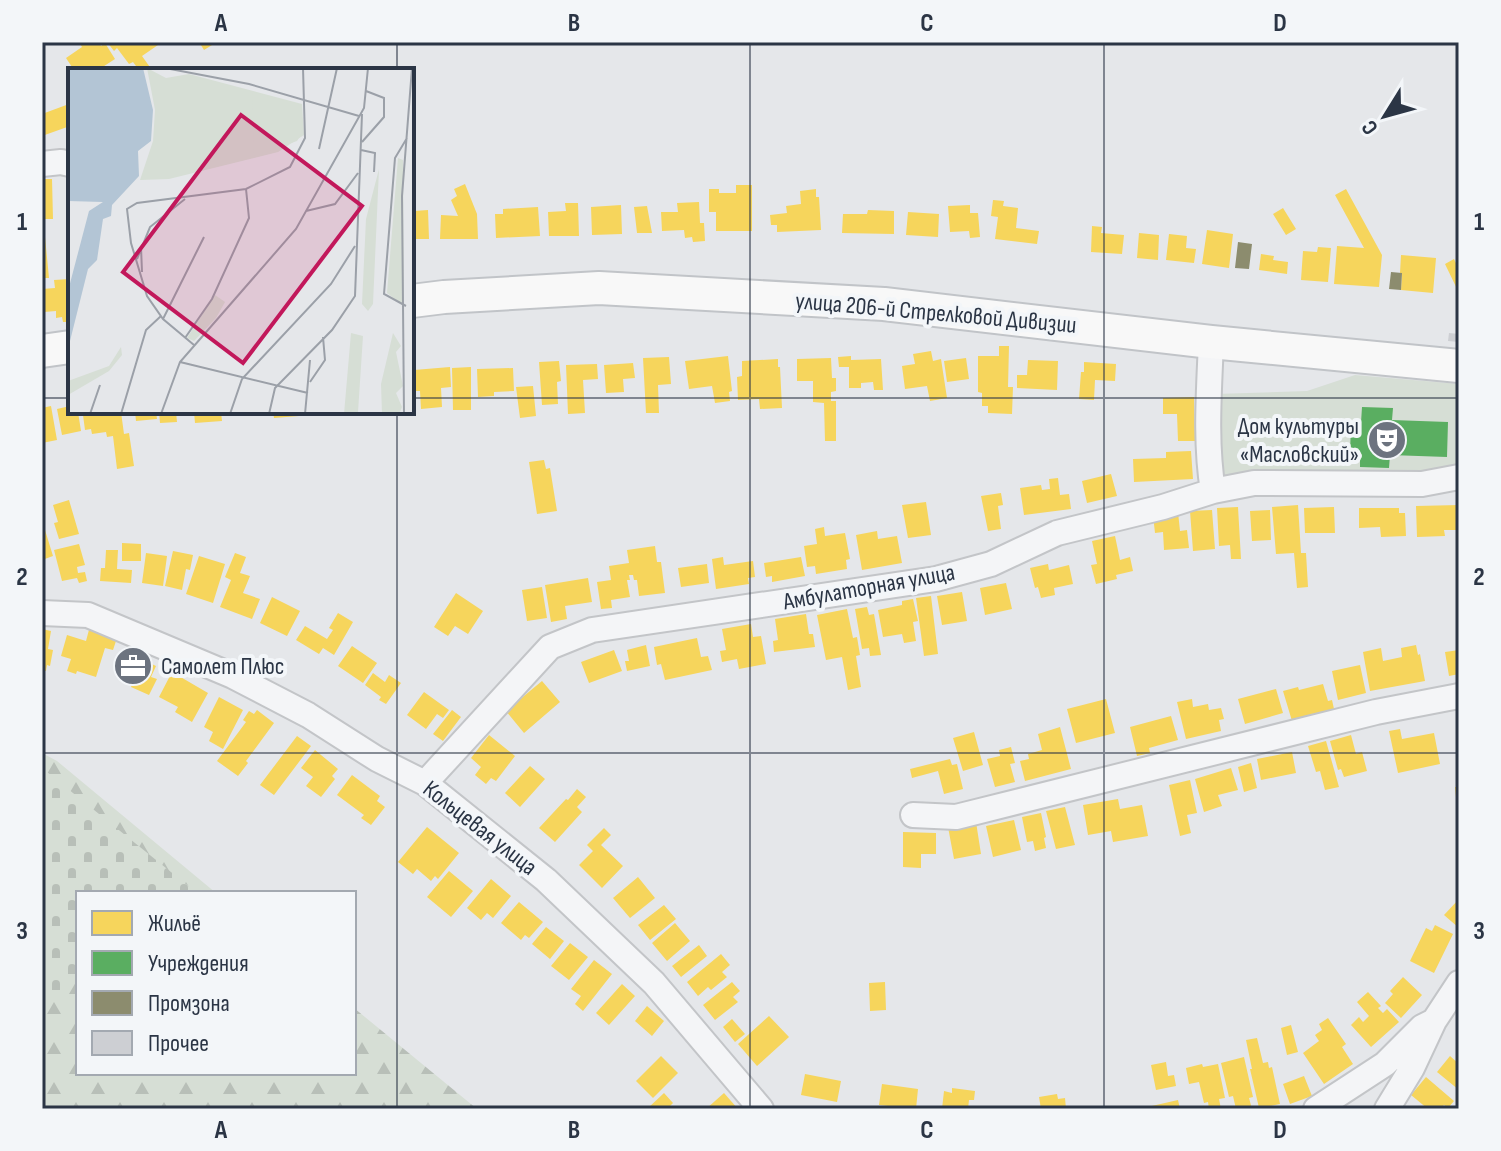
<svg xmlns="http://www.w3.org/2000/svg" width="1501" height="1151" font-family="'Sofia Sans Condensed',sans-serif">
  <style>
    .forest { fill: url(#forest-firs) }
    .cemetery { fill: url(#cemetery-stones) }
    .green { fill: #d6ded5 }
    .homes { fill: #f6d55c }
    .public { fill: #5aae61 }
    .industry { fill: #8c8c6e }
    .building { fill: #cdcfd3 }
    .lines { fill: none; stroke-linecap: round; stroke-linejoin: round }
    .minor-casing { stroke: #c3c5c8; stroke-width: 28 }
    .major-casing { stroke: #c1c4c8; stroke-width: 36 }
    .minor { stroke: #f4f5f7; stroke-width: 24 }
    .major { stroke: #f8f8f8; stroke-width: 32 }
    .grid { fill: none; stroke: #2b3545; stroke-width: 2; stroke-opacity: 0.55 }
    .labels { text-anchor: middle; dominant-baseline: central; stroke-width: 8; stroke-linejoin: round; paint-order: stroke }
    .street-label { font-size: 24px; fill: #2b3545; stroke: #f3f6f9 }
    .poi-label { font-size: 24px; fill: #2b3545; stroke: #f3f6f9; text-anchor: end }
    .inset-road { fill: none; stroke: #9ba0a8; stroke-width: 2 }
    .view { fill: #c2185b; fill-opacity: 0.15; stroke: #c2185b; stroke-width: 4 }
    .inset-edge { fill: none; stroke: #2b3545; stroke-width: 4 }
    .neatline { fill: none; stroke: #2b3545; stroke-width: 3 }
    .grid-label { font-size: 26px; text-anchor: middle; font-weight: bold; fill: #2b3545 }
  </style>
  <defs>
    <pattern id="forest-firs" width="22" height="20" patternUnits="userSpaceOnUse" patternTransform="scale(2)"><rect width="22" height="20" fill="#d6ded5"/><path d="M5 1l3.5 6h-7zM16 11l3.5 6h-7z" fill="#b8bfb8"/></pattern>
    <pattern id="cemetery-stones" width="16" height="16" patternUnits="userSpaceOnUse" patternTransform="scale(2)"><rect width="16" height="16" fill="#d6ded5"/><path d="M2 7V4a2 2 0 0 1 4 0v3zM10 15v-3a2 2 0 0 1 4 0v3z" fill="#b8bfb8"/></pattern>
  </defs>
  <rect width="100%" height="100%" fill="#e5e7ea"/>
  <!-- forest -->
  <path class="forest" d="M42 753 57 761 216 893H78V1073H354V1008L477 1109H42Z"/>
  <!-- cemetery -->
  <path class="cemetery" d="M42 768 192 889 187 893H78V980L42 1009Z"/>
  <!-- green -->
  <path class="green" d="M1355 375 1459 384V470L1217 483 1215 394 1307 391Z"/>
  <!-- homes -->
  <path class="homes" d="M79 42H99L101 46 105 43 115 59 98 70H74L66 58 82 47Z
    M107 42H156L158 45 142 56 152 70H139L133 62 129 64 117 48 114 51Z
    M199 42H217L204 50Z
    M69 104 70 126 42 136V114Z
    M42 179H52L53 219H42Z
    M465 184 477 214 478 239H440L441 215 458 216 451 200 457 196 454 189Z
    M736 185H752V231H716V212H709V189H719V193H736Z
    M816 189V197H819L821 230 777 232V225H771L770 215 787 213 786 206 801 204 800 191Z
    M1346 189 1382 255 1379 287 1334 284 1337 246 1364 248 1335 195Z
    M993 200 1004 201 1003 206 1018 208 1016 228 1039 231 1037 244 995 239 998 217 991 216Z
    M699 202 700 223H704L705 241 693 242 692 237 685 238 684 230 662 231 661 212H678L677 203Z
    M565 203H578L579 236H549L548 212 566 211Z
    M621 205 622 234 592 235 591 207Z
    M970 205V213H978L980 237 970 238 969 231 950 232 948 206Z
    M647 206 652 233H637L634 207Z
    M538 207 540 236 496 238 495 214H503V209Z
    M1283 208 1296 229 1286 235 1273 214Z
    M428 210 429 239H412V218H415L414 211Z
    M868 210 894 211V234L842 233 843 214H867Z
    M908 212 939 214 938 237 906 235Z
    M1092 226 1102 227 1101 233 1124 235 1122 254 1091 252Z
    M1207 230 1233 234 1229 268 1202 264Z
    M1139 233 1159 235 1158 260 1137 258Z
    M1169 234 1187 236 1186 248 1196 249 1194 263 1166 260Z
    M45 237 49 278H42V238Z
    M1318 247 1331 248 1328 282 1301 280 1303 251 1317 252Z
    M1261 254 1274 256 1273 260 1288 262 1287 274 1259 270Z
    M1401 255 1436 258 1433 293 1401 290 1402 273H1400Z
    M1454 259 1459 269V293L1445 264Z
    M70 279V322H63L62 317 56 318V311L44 312 42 289 55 288 54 280Z
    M999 346H1009L1008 387H1013L1012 414 988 413V406H982V393L978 392V356H999Z
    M931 351 933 361 941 359 947 398 930 401 927 386 905 389 902 366 915 364 913 354Z
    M728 356 732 391 729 392 730 401 715 403 712 386 689 389 685 361Z
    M851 356V360L881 359 883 390H874L873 382 861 383V388H849V367H839L838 357Z
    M669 357 671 384 658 385 659 413H646L643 358Z
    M831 358 832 378H836V391L831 392V401H836V441H825L824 403 813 402V381H797V359Z
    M966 358 969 379 947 382 944 361Z
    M778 359V367H780L782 408 760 409 759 399 738 400 737 377 742 376V361Z
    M1028 360 1058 361 1057 390 1017 388V375H1027Z
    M559 361 561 381 557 382 558 404 542 405 539 362Z
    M1084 362 1116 364 1115 381 1095 380 1094 400 1079 399 1081 372H1084Z
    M633 363 635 378 623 379 624 392 606 393 604 365Z
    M597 364 598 379 583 380 585 413 568 414 566 365Z
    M450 367 451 387 441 388 442 407 421 409 420 391H415L414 370Z
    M471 367V410H453L452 368Z
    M513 368 514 391 494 392V396L478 397 477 369Z
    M533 386 536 416 520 418 516 387Z
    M1194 397 1195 441H1178L1177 414H1163V398Z
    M51 406 57 440 42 443V408Z
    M70 406V412H78L81 431 62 435 57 409Z
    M89 412H121L124 434 129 433 134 466 117 469 113 436 107 437 106 432 92 434 91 429 85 430 83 415 89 414Z
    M135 412H156L157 419 136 421Z
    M159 412H176L177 422 160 423Z
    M194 412H221L222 421 195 423Z
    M273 412H298L299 416 274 418Z
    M1191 451 1193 479 1134 482 1133 459 1166 458V452Z
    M544 460 546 469 550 468 557 511 537 514 529 462Z
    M1111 474 1117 496 1087 503 1082 481Z
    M1058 478 1060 495 1069 494 1071 509 1024 515 1020 488 1041 485 1042 490 1050 489 1049 479Z
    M1001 493 1003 505 998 506 1001 529 988 531 981 496Z
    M69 500 79 534 59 539 54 523 58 522 53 505Z
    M926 502 931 535 908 538 902 505Z
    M1298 505 1301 553H1306L1308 587 1297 588 1294 553 1276 554 1272 507Z
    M1459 505V530H1444L1445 536 1417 537 1416 506Z
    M1238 507 1241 559H1231L1230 545 1219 546 1217 508Z
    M1334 507 1335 533H1305L1304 508Z
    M1359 508H1399V513H1405L1406 536 1381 537 1380 527 1359 528Z
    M1212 510 1215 549 1193 551 1190 511Z
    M1270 510 1271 540 1252 541 1250 511Z
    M1178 512 1180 531 1187 530 1189 548 1164 550 1163 532 1155 533 1153 515Z
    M824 527 825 536 845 533 850 559 846 560 847 569 816 574 815 566 807 567 804 546 817 544 815 529Z
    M45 530 53 556 42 560V531Z
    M877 531 878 539 897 536 902 563 862 570 856 535Z
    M1115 536 1120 560 1130 557 1133 571 1116 575 1117 579 1096 584 1091 565 1097 564 1092 541Z
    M122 543 141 544V561H122Z
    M79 544 85 565 77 567 78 573 85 572 87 581 79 583 77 578 62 581 54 550Z
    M655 546 657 562H661L665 593 639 596 637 580H634L633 575H629L630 580H627L630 597 611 600 612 608 601 609 597 582 611 580 609 566 629 563 627 550Z
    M106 550H118L117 569 132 570 131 583 100 581 101 568H105Z
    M173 551 193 555 190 570 186 569 182 590 165 586Z
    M146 553 167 556 163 586 142 583Z
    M235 553 246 557 240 573 250 576 243 593 260 599 252 619 220 607 231 580 225 577Z
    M199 556 225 564 213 603 186 594Z
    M723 557 724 565 753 561 755 577 748 578 749 584 716 589 712 559Z
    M801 557 805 576 772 582V576L766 577 764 563Z
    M707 564 709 583 681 587 678 568Z
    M1048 564 1049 570 1069 565 1073 584 1054 588 1055 595 1041 598 1038 587 1035 588 1030 568Z
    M588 578 592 602 565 606 567 619 551 622 545 585Z
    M1006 583 1012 609 985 615 980 588Z
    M542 587 547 618 527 621 522 590Z
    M962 592 967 621 942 625 937 596Z
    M456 593 483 611 468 634 455 626 448 636 434 627Z
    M931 596 938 654 924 656 916 598Z
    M272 597 300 611 287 636 260 623Z
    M913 599 918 621 913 622 916 641 904 643 902 634 883 637 878 610 902 605V601Z
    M867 607 869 615 874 614 881 655 870 656 869 648 862 649 855 609Z
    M847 609 853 638 857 637 860 655 856 656 861 687 848 690 842 657 826 660 817 615Z
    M338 613 353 622 334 655 323 648 319 654 296 640 305 626 327 639 333 630 329 628Z
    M806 614 809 634H813L815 647 774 652 773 641 778 640 775 619Z
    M751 624 753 637 761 636 766 664 739 669 737 659 722 662 720 651 726 650 722 629Z
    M90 626 118 635 113 650 105 648 96 677 77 671 76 674 67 671 71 659 61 656 67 635 86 641Z
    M42 629 51 631 48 649 53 650 50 666 47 665 46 671 42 670Z
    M697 638 701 657 708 656 712 670 665 680 661 664 657 665 654 647Z
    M646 645 650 666 627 671 625 661H629L627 650Z
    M1416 645 1418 655 1420 654 1425 681 1370 691 1363 652 1381 648 1383 661 1402 657 1401 648Z
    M352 646 377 663 363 683 338 666Z
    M614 650 622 671 589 683 581 662Z
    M1459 650V674L1449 676 1445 652Z
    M133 655 156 666 151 677 157 679 149 695 131 687 133 682 117 674 124 657 130 660Z
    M1360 665 1366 693 1338 700 1332 671Z
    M172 672 208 693 192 722 175 712 178 707 159 697Z
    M373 673 385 682 389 675 401 683 386 704 379 700 381 697 365 685Z
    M542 681 560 702 524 733 506 711Z
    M1323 684 1328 701 1332 700 1334 709 1292 721 1283 691 1298 687 1299 690Z
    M1276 689 1283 713 1245 724 1238 699Z
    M424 692 449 710 443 718 437 714 426 729 407 715Z
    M219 697 243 710 223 749 209 741 213 732 204 727Z
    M1106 699 1115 733 1076 743 1067 709Z
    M1192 699 1193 707 1208 704 1209 710 1221 708 1224 719 1219 720 1221 731 1186 739 1177 702Z
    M257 710 274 723 246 761 248 763 238 776 217 761 246 722 243 720 249 711 254 714Z
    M452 710 461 717 443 741 433 734Z
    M1171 716 1178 740 1149 748 1150 753 1137 756 1130 727Z
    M1060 727 1071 769 1025 781 1020 761 1029 759 1028 754 1042 750 1038 734Z
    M1400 729 1402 739 1434 733 1440 764 1398 773 1389 731Z
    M974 732 983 765 963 771 953 738Z
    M489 735 515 756 496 781 491 778 486 784 475 775 481 767 471 758Z
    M1351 735 1356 754 1362 752 1367 771 1344 777 1341 769 1338 770 1330 741Z
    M297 736 311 746 274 795 260 785Z
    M1326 741 1339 787 1325 790 1320 771 1316 772 1308 746Z
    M1011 747 1015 763 1010 764 1015 782 995 787 987 759 1000 756 999 750Z
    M315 750 338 769 332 776 335 779 321 797 306 786 313 777 301 768Z
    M1292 752 1296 773 1261 780 1257 759Z
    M950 759 952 765 957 764 963 789 944 794 938 771 912 778 910 769Z
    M1251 763 1257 788 1244 792 1238 767Z
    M530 766 545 779 520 807 505 793Z
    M1231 768 1238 790 1218 795 1222 806 1204 812 1195 779Z
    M352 775 380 796 377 801 385 807 371 825 361 818 364 815 337 795Z
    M1190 780 1197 813 1187 815 1191 833 1180 836 1169 785Z
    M1455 787H1459V807H1457Z
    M577 789 586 797 577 807 582 812 555 842 539 828 566 799 568 800Z
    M1118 799 1120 809 1142 805 1148 836 1113 842 1111 831 1088 835 1083 805Z
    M1065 807 1075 845 1056 849 1046 811Z
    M1041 813 1046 837 1044 838 1046 848 1035 851 1033 841 1027 842 1022 817Z
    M1014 820 1021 850 993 857 986 826Z
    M976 822 981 854 954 859 948 827Z
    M427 827 459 853 438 879 435 876 431 881 417 869 413 874 398 862Z
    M604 828 611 835 601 845 623 866 602 888 579 865 593 851 587 845Z
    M903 832 936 833V854H921V868L903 867Z
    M449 871 473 891 451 917 427 897Z
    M638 877 655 898 630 918 613 898Z
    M491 879 511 896 493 918 487 913 481 920 467 908Z
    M1459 899V928L1444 915Z
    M519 902 543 922 529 938 525 935 521 940 501 923Z
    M664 905 676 919 650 940 638 925Z
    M675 923 690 941 667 961 652 943Z
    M1435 925 1453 934 1434 973 1410 961 1426 928 1432 931Z
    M546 927 564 941 550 959 532 944Z
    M570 943 588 957 569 980 551 966Z
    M699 945 707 956 681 977 672 966Z
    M721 954 730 965 722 972 727 977 711 990 708 987 698 996 687 982Z
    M594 960 612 974 583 1011 575 1004 581 996 571 989Z
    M1403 977 1422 995 1401 1018 1385 1003 1393 994 1390 991Z
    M732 982 740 991 733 997 738 1002 715 1020 703 1005Z
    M885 982 886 1010 870 1011 869 983Z
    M622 984 635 996 609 1025 596 1013Z
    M1368 992 1381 1006 1378 1008 1383 1013 1387 1009 1399 1022 1371 1047 1351 1025 1359 1017 1363 1022 1369 1016 1357 1002Z
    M647 1006 664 1021 652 1036 635 1021Z
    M769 1016 789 1037 757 1066 738 1044Z
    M1328 1018 1346 1044 1342 1047 1353 1064 1324 1084 1303 1053 1319 1041 1315 1035 1322 1030 1319 1024Z
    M732 1019 745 1034 735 1042 723 1027Z
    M1291 1025 1298 1052 1287 1055 1281 1028Z
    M1257 1038 1263 1063 1268 1062 1269 1068 1272 1067 1280 1104 1259 1108 1250 1069H1252L1246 1040Z
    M661 1056 678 1073 653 1098 636 1081Z
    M1450 1056 1459 1064V1090L1437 1072Z
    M1244 1057 1253 1097 1249 1098 1252 1109H1236L1233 1096 1229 1097 1221 1063Z
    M1166 1062 1168 1076 1174 1075 1176 1086 1156 1090 1151 1065Z
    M1202 1064 1203 1067 1218 1064 1225 1098 1219 1099 1221 1109H1209L1208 1102 1204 1103 1199 1082 1189 1084 1186 1068Z
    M805 1074 841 1081 837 1102 801 1095Z
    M1304 1076 1312 1096 1290 1104 1283 1084Z
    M1426 1077 1454 1101 1448 1108 1444 1105 1440 1109H1428L1411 1095Z
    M882 1084 918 1089 916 1109 879 1105Z
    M952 1088 975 1091 974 1100H969L968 1109H942L944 1091 952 1093Z
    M664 1093 673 1103 670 1106 673 1109H647Z
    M724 1093 738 1109H706Z
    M1057 1094 1058 1099 1065 1098 1066 1109H1041L1039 1097Z
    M1178 1100 1180 1109H1143V1108Z"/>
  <!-- public -->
  <path class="public" d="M1362 407 1393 408 1392 420 1448 422 1447 457 1390 455 1389 468 1360 467V455L1350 454 1351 423H1361Z"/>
  <!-- industry -->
  <path class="industry" d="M1238 242 1252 244 1249 269 1235 268Z
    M1391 272 1402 273 1401 290 1389 289Z"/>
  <!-- building -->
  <path class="building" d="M1449 333 1459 334V342L1448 341Z"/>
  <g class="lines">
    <!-- minor casing -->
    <g class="minor-casing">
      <path id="minor" d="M42 164 61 162 70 164
        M1211 342C1209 391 1205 442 1213 491
        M42 613 88 615 233 676 308 715 377 759 425 783 546 880 654 983 761 1109
        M425 783 550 647 592 630 936 579 991 564 1057 533 1163 507 1213 491 1254 483 1422 484 1459 477
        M913 815 956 817 1376 712 1459 696
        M1316 1109 1385 1064 1422 1027 1434 1021
        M1387 1109 1412 1068 1434 1021 1459 983"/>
    </g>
    <!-- major casing -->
    <g class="major-casing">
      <path id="major" d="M412 301 444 297 599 288 884 304 1211 342 1459 366
        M42 351 70 347"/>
    </g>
    <!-- minor -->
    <use href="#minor" class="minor"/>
    <!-- major -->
    <use href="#major" class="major"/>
  </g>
  <!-- grid -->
  <path class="grid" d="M397 42V70M750 42V1109M1104 42V1109M42 398H70M412 398H1459M397 412V1109M42 753H1459"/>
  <!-- icons -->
  <defs>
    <g id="theatre-disc" transform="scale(2)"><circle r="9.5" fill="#6c737f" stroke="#f3f6f9"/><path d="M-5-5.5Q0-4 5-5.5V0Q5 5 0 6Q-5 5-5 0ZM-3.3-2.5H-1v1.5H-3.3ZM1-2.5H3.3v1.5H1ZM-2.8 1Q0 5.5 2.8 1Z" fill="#fff"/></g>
    <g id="office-disc" transform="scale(2)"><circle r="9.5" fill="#6c737f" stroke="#f3f6f9"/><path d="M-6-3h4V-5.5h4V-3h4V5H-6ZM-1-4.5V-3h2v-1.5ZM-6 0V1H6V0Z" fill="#fff"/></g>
  </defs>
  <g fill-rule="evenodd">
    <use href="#theatre-disc" x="1387" y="440"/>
    <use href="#office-disc" x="133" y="666"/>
  </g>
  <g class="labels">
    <!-- street labels -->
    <g class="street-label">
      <text transform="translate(936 313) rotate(5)">улица 206-й Стрелковой Дивизии</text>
      <text transform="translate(869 587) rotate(-10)">Амбулаторная улица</text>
      <text transform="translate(480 828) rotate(38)">Кольцевая улица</text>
    </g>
    <!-- poi labels -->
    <g class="poi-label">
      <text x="1359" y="426">Дом культуры<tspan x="1359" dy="28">«Масловский»</tspan></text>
      <text x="161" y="666" text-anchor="start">Самолет Плюс</text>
    </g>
  </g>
  <!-- overview -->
  <g transform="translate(68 68)">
    <rect width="346" height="346" fill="#e5e7ea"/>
    <path d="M330 90 335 92 336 238 319 225Z" fill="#d6ded5"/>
    <path d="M79 0 98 10 121 6 234 36 236 67 210 84 101 111 72 112 85 73 87 42ZM311 101 305 236 300 243 294 236 298 151ZM283 265 295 268 290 344 276 346ZM325 265 333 278 328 284 335 318 328 325 334 339 331 346H314L313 316Z" fill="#d6ded5"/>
    <path d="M53 279 54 287 41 303 0 327V313L41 298Z" fill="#d6ded5"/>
    <path d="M184 24 233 37 234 65 229 73 186 88Z" fill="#d6ded5"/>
    <path d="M147 227 157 234 148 250 126 273 119 270Z" fill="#d6ded5"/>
    <path d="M0 0H75L85 42 83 73 70 83 71 108 44 137 43 148 35 151 29 192 20 201 0 281V223L21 143 35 134 0 133Z" fill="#b3c5d5"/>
    <path class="inset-road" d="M97 0 181 16 291 48M294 74 316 49V30L298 23M251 81 269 0M293 82 307 85 306 104M238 143 267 136 290 105M73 179 74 204M69 191 82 159 117 131M338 238 316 226 327 90 339 70M95 251 136 169M117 270 144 231 181 150 178 121M126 277 95 251 79 228 63 175 59 141 69 135 178 121 222 99 237 70 235 0M112 294 240 325M242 314 257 292 255 269M22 346 32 317M53 346 78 262 93 248M93 346 112 294 228 161 296 40 300 0M162 346 174 311 263 216 287 178M201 346 207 320 264 262 287 228 294 46M237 346 242 292M336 346 334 128 344 0"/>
    <path class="view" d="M173 47 294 138 175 295 55 204Z"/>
    <rect width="346" height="346" class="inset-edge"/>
  </g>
  <!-- border -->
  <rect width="1501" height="1151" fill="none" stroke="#f3f6f9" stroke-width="88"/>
  <!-- legend -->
  <rect x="76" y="891" width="280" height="184" fill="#f3f6f9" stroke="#a3a9b1" stroke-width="2"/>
  <rect x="92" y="911" width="40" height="24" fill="#f6d55c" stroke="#a3a9b1" stroke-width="2"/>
  <text x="148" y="931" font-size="24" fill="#2b3545">Жильё</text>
  <rect x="92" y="951" width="40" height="24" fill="#5aae61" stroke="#a3a9b1" stroke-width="2"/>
  <text x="148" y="971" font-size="24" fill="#2b3545">Учреждения</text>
  <rect x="92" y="991" width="40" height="24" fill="#8c8c6e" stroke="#a3a9b1" stroke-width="2"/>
  <text x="148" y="1011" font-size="24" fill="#2b3545">Промзона</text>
  <rect x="92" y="1031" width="40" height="24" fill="#cdcfd3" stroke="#a3a9b1" stroke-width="2"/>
  <text x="148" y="1051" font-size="24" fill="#2b3545">Прочее</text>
  <!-- north arrow -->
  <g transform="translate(1385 116) rotate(233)" stroke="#f3f6f9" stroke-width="6" paint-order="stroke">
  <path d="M0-6L14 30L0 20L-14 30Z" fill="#2b3545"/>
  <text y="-12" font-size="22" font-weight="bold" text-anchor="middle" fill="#2b3545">С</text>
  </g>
  <rect x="44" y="44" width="1413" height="1063" class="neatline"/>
  <g class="grid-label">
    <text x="221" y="31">A</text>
    <text x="574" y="31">B</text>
    <text x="927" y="31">C</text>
    <text x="1280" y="31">D</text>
    <text x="22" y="230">1</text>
    <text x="1479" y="230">1</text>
    <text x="22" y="585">2</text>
    <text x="1479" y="585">2</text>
    <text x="22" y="939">3</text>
    <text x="1479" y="939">3</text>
    <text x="221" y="1138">A</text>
    <text x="574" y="1138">B</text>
    <text x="927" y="1138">C</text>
    <text x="1280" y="1138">D</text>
  </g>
</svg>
